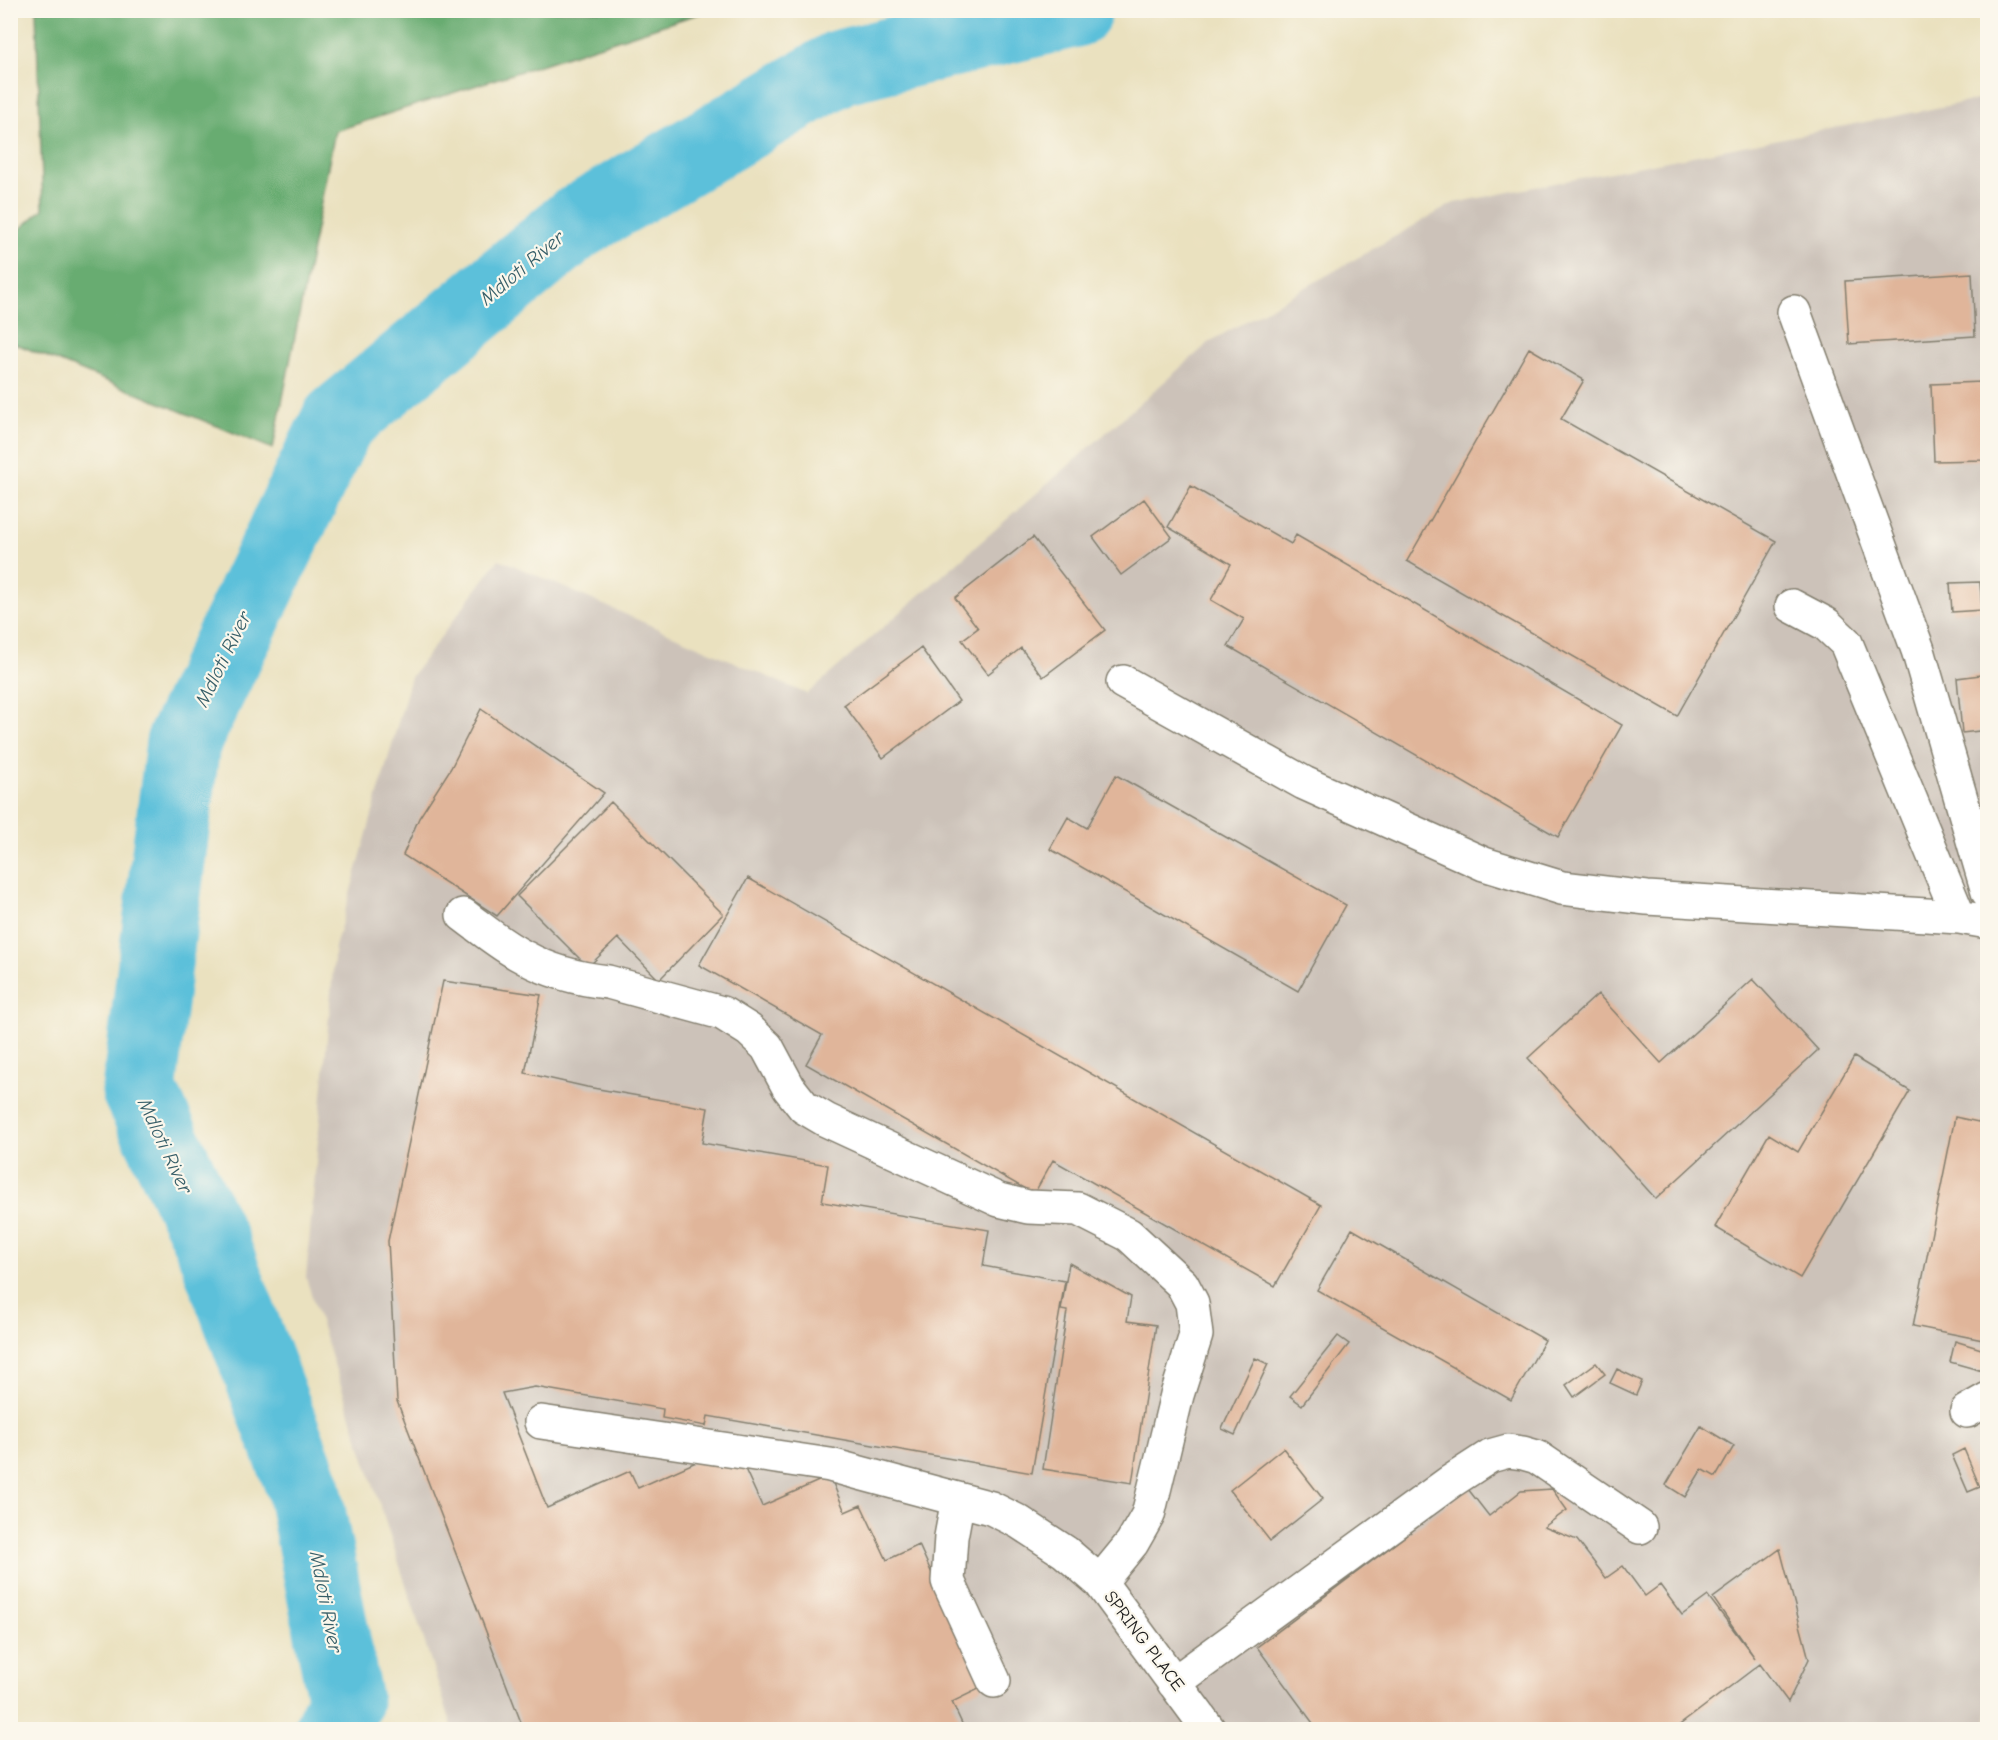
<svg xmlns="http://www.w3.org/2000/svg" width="1998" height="1740" font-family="'Comic Neue',sans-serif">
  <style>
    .industrial { fill: #ccc2b9 }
    .forest { fill: #68ac71; stroke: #426446; stroke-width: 1.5 }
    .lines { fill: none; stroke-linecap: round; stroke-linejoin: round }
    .river { stroke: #5cc0da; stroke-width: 75 }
    .building { fill: #e0b59a }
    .minor-casing { stroke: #837e6e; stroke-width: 36 }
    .minor { stroke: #fff; stroke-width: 33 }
    .labels { text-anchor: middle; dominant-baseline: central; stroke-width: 4.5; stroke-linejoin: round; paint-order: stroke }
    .street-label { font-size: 18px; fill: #1c1c1c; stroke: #fbf7ec }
    .water-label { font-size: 20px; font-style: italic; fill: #365e68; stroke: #fbf7ec }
  </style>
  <rect width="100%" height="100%" fill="#fbf7ec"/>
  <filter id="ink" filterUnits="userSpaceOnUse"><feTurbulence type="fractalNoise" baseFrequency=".0167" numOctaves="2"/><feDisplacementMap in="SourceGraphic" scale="12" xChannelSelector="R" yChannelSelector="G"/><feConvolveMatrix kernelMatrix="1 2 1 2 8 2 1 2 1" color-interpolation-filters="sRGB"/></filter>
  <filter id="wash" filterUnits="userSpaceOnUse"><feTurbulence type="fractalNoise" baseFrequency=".008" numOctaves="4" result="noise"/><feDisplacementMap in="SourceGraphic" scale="24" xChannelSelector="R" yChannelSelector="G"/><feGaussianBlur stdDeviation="1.35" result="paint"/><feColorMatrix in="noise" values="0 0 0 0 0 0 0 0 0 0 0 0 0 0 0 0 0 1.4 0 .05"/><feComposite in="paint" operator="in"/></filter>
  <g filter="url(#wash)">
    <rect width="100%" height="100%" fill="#eae1bf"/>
    <!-- industrial -->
    <path class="industrial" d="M1987 98V1729H453L306 1278 335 947 411 677 499 559 807 694 1211 341 1454 203Z"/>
    <!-- forest -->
    <path class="forest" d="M36 11V10L707 11 335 131 273 449 11 342V237L43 209Z"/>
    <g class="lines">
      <!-- river -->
      <path class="river" d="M331 1730 345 1701 304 1489 213 1246 139 1090 183 743 338 421 575 224 840 67 1075 10"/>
    </g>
    <g id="blocks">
      <!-- building -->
      <path class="building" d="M1972 273 1975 336 1849 344 1845 281Z
        M1529 348 1584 380 1561 419 1776 541 1677 716 1407 561Z
        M1982 382 1985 460 1934 461 1931 384Z
        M1191 486 1291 544 1296 535 1622 725 1558 837 1228 646 1244 619 1211 600 1231 564 1168 527Z
        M1144 499 1172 537 1121 575 1093 537Z
        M1033 537 1105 630 1043 677 1021 648 988 674 962 640 978 628 955 598Z
        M1980 582 1982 610 1952 612 1950 583Z
        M921 648 959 701 883 758 844 705Z
        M1988 674V730L1962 733 1957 678Z
        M481 709 604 793 497 916 403 855 419 818 451 768Z
        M1116 775 1346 905 1298 991 1050 849 1068 817 1087 828Z
        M611 802 723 914 659 980 618 938 588 967 517 896Z
        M748 878 1321 1205 1275 1286 1053 1160 1034 1194 806 1064 822 1035 699 965Z
        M1753 979 1818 1050 1656 1199 1528 1058 1598 994 1661 1063Z
        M443 981 541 995 525 1073 587 1087 708 1108 702 1143 828 1165 822 1202 989 1230 983 1266 1065 1281 1032 1473 708 1416 706 1426 662 1418 663 1409 535 1387 502 1393 547 1508 630 1471 638 1488 734 1445 762 1506 830 1476 845 1512 861 1505 887 1560 919 1545 983 1687 952 1702 965 1730H524L397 1401 388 1241Z
        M1854 1057 1910 1091 1800 1278 1715 1227 1769 1134 1798 1152Z
        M1955 1117 1988 1124V1341L1913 1326Z
        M1352 1229 1545 1340 1511 1400 1317 1290Z
        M1069 1263 1131 1297 1127 1321 1156 1325 1132 1483 1043 1469 1067 1311 1061 1310Z
        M1338 1336 1349 1344 1302 1405 1290 1396Z
        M1955 1341 1988 1351 1986 1372 1950 1362Z
        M1255 1358 1268 1364 1235 1435 1222 1429Z
        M1596 1363 1605 1374 1574 1397 1566 1385Z
        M1617 1369 1642 1381 1636 1395 1610 1383Z
        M1701 1426 1734 1446 1716 1477 1702 1469 1685 1497 1666 1485Z
        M1283 1448 1323 1499 1270 1541 1230 1490Z
        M1964 1449 1980 1487 1968 1492 1952 1455Z
        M1468 1489 1489 1516 1521 1491 1552 1489 1567 1510 1544 1527 1577 1540 1606 1578 1623 1566 1645 1596 1660 1585 1682 1615 1708 1596 1755 1658 1713 1598 1780 1549 1809 1659 1788 1702 1760 1664 1673 1730H1318L1257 1647Z
        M1129 1723 1132 1730H1114Z"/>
    </g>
  </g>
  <g filter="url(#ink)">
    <use href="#blocks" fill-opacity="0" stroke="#837e6e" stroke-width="1.5"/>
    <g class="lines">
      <!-- minor casing -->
      <g class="minor-casing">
        <path id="minor" d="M1794 312 1918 650 1988 892
          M1792 606 1826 624 1846 643 1959 917
          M1123 682 1304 783 1484 864 1562 888 1647 898 1959 917 1988 922
          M463 915C482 929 502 946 524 957 549 971 579 979 608 982L722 1013 749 1030 767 1047 789 1088 804 1107 826 1120 999 1200 1028 1207 1078 1209 1129 1235 1182 1284 1192 1303 1196 1335 1177 1395 1148 1515 1132 1543 1100 1582
          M1967 1411 1988 1399
          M541 1422 830 1465 991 1508 1019 1522 1065 1552 1100 1582 1209 1730
          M958 1499 951 1537 948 1581 994 1681
          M1174 1683 1450 1482 1490 1456 1508 1451 1523 1453 1537 1457 1640 1527"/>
      </g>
      <!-- minor -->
      <use href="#minor" class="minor"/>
    </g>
  </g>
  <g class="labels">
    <!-- street labels -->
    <g class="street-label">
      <text transform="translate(1144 1641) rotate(53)">SPRING PLACE</text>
    </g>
    <!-- water labels -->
    <g class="water-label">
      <text transform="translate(522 268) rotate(-40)">Mdloti River</text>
      <text transform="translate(223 659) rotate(-64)">Mdloti River</text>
      <text transform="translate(165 1146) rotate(65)">Mdloti River</text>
      <text transform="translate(326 1602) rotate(79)">Mdloti River</text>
    </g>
  </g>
  <!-- margin -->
  <rect width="1998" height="1740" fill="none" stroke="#fbf7ec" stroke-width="36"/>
</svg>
